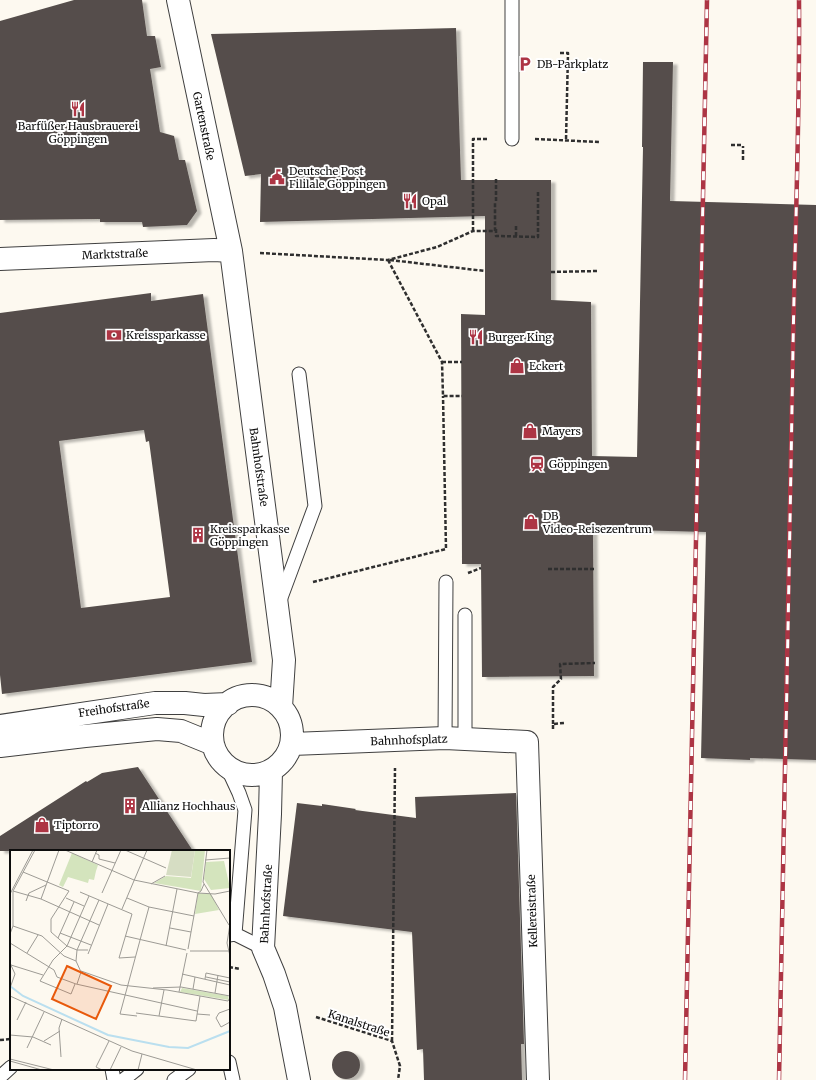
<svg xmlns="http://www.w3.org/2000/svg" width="816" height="1080" font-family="Merriweather,serif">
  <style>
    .building { fill: #554e4b; fill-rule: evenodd; filter: url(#shadow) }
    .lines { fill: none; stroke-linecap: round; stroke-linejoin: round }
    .lane-casing { stroke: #404040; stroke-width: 15 }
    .street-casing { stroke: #404040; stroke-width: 24 }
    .path { stroke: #2f2f2f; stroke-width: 2.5; stroke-dasharray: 4 2; stroke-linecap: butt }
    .lane { stroke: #fff; stroke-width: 13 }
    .street { stroke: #fff; stroke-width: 22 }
    .rail-casing { stroke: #ad3544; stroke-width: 4.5 }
    .rail { stroke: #fff; stroke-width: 3; stroke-dasharray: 9; stroke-linecap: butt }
    .labels { text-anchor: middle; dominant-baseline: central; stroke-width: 4; stroke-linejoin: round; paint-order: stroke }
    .poi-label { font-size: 11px; fill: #0d0d0d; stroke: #fff; text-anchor: start }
    .street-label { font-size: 11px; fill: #0d0d0d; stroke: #fff }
    .inset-river { fill: none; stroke: #badfef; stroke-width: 2 }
    .inset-road { fill: none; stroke: #9d9b95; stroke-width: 1 }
    .view { fill: #e8590c; fill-opacity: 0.15; stroke: #e8590c; stroke-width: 2 }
    .inset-edge { fill: none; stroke: #0d0d0d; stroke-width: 2 }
  </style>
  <defs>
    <filter id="shadow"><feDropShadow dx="4.5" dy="2.5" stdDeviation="1" flood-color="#0004"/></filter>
  </defs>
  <rect width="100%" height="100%" fill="#fdf9f0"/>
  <!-- building -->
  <path class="building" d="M74 0H142L147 36H155L161 67 150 69 160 132 174 136 179 160H185L197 211 187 225 143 227 142 222H100V219L0 220V21Z
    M456 28 461 180H551V300L591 302 592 456 637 457 643 147H642L643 62H673L670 201 816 205V760L750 758V760L701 758 706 532 593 529 594 676 482 677 481 564H462L461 314 485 315V216L260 222 261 174 245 176 211 34Z
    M151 293V301L203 294 252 662 2 694 0 675V313ZM144 430 146 442 149 441 170 597 81 608 59 441Z
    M138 767 193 851H0V836L86 781 87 782 102 773Z
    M516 793 524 1044H521L522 1080H424L423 1049 417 1050 412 932 283 916 297 803 322 806V804L356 809 355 810 416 818 415 797Z
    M332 1065a14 14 0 1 1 28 0a14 14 0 1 1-28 0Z"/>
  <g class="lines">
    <!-- lane casing -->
    <g class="lane-casing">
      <path id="lane" d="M512 139V0
        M279 603 315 506 299 374
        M445 738 446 582
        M465 739V615
        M226 765 239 793 245 810 235 934
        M229 935 235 934 263 948
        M229 1062 233 1080
        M112 1069 114 1080
        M0 1077 11 1067
        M123 1080 137 1069
        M174 1080 189 1069"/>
    </g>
    <!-- street casing -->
    <g class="street-casing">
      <path id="street" d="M178 0 231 251 284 660 281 707
        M0 259 214 250 231 251
        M212 735a40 40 0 1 1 80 0a40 40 0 1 1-80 0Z
        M0 726 155 703H185L204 705 228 704
        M292 744 445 738 527 742 538 1080
        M0 746 85 736 157 729 181 731 213 744
        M271 771 270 814 263 948 274 974 285 1007 299 1080"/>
    </g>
    <!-- path -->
    <path class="path" d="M560 53H568L566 140
      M535 139 599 142
      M731 145H742
      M743 160V146
      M496 179V202
      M516 226V237
      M496 229V236L538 237V191
      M473 231V139H488
      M260 253 388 260 437 247 473 231H495V203
      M388 260 442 362 443 396H462
      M390 260 485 271
      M551 272 597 271
      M442 362H462
      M548 569H594
      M468 573 481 568
      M313 582 446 549 443 396
      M553 724V687L561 679 560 664 595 663
      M553 729V724L564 723
      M229 967 240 969
      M316 1017 392 1041 400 1066 398 1080
      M0 1040 11 1039
      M392 1041 395 768"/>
    <!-- lane -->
    <use href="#lane" class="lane"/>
    <!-- street -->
    <use href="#street" class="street"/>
    <!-- rail casing -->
    <g class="rail-casing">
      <path id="rail" d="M685 1080 707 0
        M779 1080C784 836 789 592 793 347 795 232 800 116 799 0"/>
    </g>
    <!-- rail -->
    <use href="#rail" class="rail"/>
  </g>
  <!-- icons -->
  <defs>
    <g id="parking-bare" transform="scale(1.2)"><path d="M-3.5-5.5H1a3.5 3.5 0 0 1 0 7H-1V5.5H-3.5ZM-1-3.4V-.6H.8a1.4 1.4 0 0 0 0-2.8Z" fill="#ad3544" stroke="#fff" stroke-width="2.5" paint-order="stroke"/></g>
    <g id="restaurant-bare" transform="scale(1.2)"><path d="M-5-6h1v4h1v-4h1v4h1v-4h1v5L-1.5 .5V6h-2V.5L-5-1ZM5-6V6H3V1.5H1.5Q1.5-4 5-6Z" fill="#ad3544" stroke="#fff" stroke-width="2.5" paint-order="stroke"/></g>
    <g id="civic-bare" transform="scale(1.2)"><path d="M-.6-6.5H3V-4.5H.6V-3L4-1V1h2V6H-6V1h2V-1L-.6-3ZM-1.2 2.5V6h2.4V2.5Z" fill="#ad3544" stroke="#fff" stroke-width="2.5" paint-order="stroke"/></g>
    <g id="bank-bare" transform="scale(1.2)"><path d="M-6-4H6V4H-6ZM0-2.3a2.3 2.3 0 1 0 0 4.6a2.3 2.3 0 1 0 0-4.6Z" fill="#ad3544" stroke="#fff" stroke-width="2.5" paint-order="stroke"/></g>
    <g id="shop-bare" transform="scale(1.2)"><path d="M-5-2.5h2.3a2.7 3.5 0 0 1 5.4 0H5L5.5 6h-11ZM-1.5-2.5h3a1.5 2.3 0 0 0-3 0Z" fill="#ad3544" stroke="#fff" stroke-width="2.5" paint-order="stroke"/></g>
    <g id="station-bare" transform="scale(1.2)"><path d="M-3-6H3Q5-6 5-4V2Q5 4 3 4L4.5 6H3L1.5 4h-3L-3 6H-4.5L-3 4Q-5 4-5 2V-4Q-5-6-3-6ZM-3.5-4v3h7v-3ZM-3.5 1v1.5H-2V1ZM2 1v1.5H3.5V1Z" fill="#ad3544" stroke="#fff" stroke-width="2.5" paint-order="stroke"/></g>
    <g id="building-bare" transform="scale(1.2)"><path d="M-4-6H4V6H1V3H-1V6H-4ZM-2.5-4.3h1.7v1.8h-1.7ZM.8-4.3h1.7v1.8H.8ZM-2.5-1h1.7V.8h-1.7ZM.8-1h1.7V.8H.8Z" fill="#ad3544" stroke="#fff" stroke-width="2.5" paint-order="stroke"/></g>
  </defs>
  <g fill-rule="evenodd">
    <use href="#parking-bare" x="525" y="64"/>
    <use href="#restaurant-bare" x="78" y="109"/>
    <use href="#civic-bare" x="277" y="177"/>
    <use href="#restaurant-bare" x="410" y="201"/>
    <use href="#bank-bare" x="114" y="335"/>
    <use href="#restaurant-bare" x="476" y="337"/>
    <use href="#shop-bare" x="517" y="366"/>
    <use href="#shop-bare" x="530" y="431"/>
    <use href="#station-bare" x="537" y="464"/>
    <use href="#shop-bare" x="531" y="522"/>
    <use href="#building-bare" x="198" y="535"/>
    <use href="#building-bare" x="130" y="806"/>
    <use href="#shop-bare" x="42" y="825"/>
  </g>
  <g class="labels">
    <!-- poi labels -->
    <g class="poi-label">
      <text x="537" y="64">DB-Parkplatz</text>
      <text x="78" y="126" text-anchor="middle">Barfüßer Hausbrauerei<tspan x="78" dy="13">Göppingen</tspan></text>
      <text x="289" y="171">Deutsche Post<tspan x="289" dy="13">Fililale Göppingen</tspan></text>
      <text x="422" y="201">Opal</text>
      <text x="126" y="335">Kreissparkasse</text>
      <text x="488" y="337">Burger King</text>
      <text x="529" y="366">Eckert</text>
      <text x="542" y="431">Mayers</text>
      <text x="549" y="464">Göppingen</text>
      <text x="543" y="516">DB<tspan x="543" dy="13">Video-Reisezentrum</tspan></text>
      <text x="210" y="529">Kreissparkasse<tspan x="210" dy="13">Göppingen</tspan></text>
      <text x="142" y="806">Allianz Hochhaus</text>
      <text x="54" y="825">Tiptorro</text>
    </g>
    <!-- street labels -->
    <g class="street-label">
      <text transform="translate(204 126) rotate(78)">Gartenstraße</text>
      <text transform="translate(115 254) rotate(-2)">Marktstraße</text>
      <text transform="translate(259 467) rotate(82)">Bahnhofstraße</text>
      <text transform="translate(114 708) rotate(-8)">Freihofstraße</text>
      <text transform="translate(409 740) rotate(-2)">Bahnhofsplatz</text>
      <text transform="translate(266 904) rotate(-87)">Bahnhofstraße</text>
      <text transform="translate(532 911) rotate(-92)">Kellereistraße</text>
      <text transform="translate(359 1023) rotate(18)">Kanalstraße</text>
    </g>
  </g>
  <!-- overview -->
  <g transform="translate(10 850)">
    <rect width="220" height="220" fill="#fdf9f0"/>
    <path d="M185 0H195L191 41 144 33 156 26 181 28ZM62 3 88 15 86 21 84 30 79 29 78 33 58 27 53 37 49 35ZM214 11 220 38 201 40 194 29 196 12ZM188 43 201 44 209 60 185 64ZM172 138 218 146 219 150 170 142Z" fill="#d4e4bd"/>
    <path d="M162 0H185L181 27 156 25Z" fill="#d6ddc3"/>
    <path class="inset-river" d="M0 136 13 146 98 185 159 197 178 198 220 181"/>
    <path class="inset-road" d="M55 0 124 30 188 43 205 44 220 41M115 0 156 18M197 0 193 32 219 75M85 3 89 5V9L105 13M195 10 220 8M82 12 87 0M13 22 59 41 41 69V82M141 34 155 26M3 41 31 49 89 75M70 42 122 64 109 108 125 107M92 43 111 0M0 44 23 0M56 48 74 56M117 48 139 57 184 66M31 49 49 0M16 51 19 43 36 35M112 59 137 0M0 62V81M220 74 217 93 220 106M3 76 32 86 54 106 66 111M160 78 181 82M41 82 57 96 67 100H78M50 83 81 95M0 84 3 76V41L25 0M115 86 176 100M48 88 64 52M0 93 44 120 47 127 66 134 187 161M156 96 167 39M178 99 188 43 191 41 194 34M180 101H219M17 103 28 85M78 104 98 54M0 113 5 124 0 138M1 115 33 125M71 121 111 135 157 140 218 151 220 148M172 124 220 135M196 127 220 132M195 129 196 123 220 128M65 134 61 144 30 131 43 110 57 96 79 46M67 134 71 122 66 111 67 100 89 50M143 138 171 137 220 146M183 139 185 127M169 142 177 103M205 143 208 125M0 146 122 201 187 220M220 159 209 163 206 168 211 177 220 172M126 163 186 171 190 146M187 164 200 165M127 166 110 164 139 57M149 166 154 140M7 170 16 152M0 185 23 187 41 195M34 191 50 181M17 198 34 162M51 207 49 178 52 169M0 209 44 220M0 211 32 220M92 220 86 217 99 191M100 220 111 197M128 220 132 204"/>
    <path class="view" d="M57 116 101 136 86 169 42 149Z"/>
    <rect width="220" height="220" class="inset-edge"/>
  </g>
</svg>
